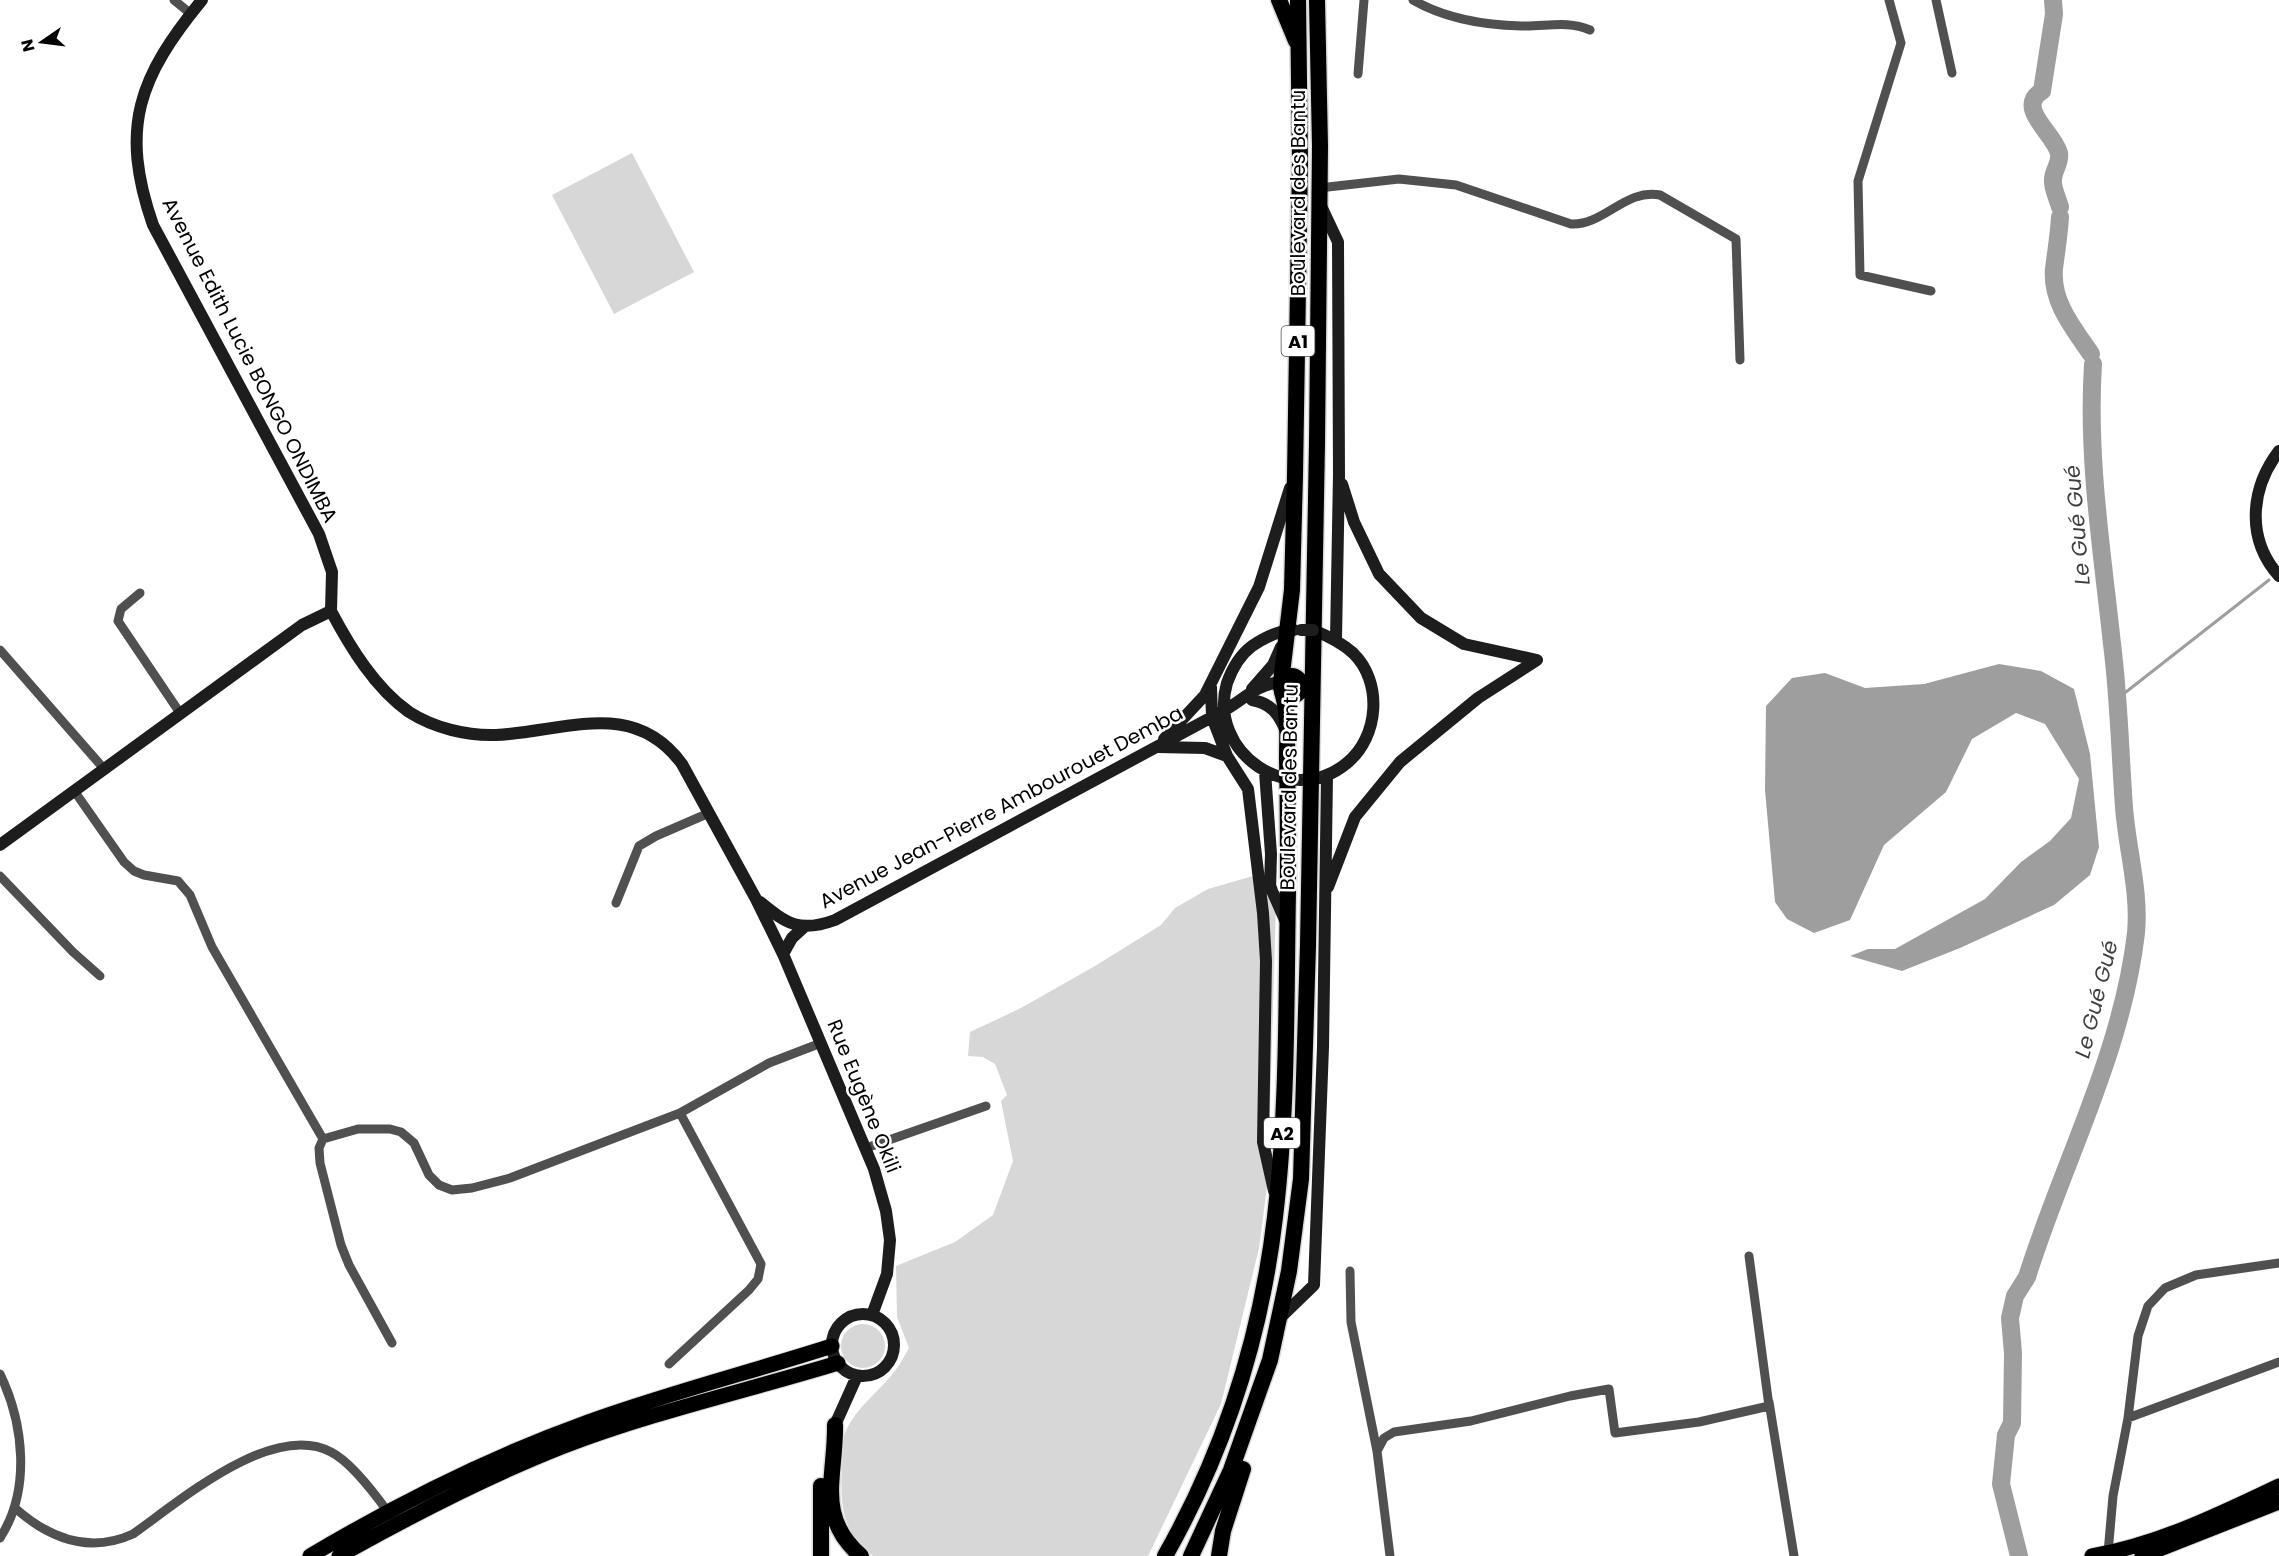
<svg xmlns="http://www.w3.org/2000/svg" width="2279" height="1556" font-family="Poppins,sans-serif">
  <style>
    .green { fill: #d7d7d7 }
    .water { fill: #9e9e9e }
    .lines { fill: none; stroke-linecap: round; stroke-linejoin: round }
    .stream { stroke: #9e9e9e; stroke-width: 3 }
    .river { stroke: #9e9e9e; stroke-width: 18 }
    .primary-casing { stroke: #dbdbdb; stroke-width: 17 }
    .highway-casing { stroke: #dbdbdb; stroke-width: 19 }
    .street { stroke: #505050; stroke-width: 9 }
    .secondary { stroke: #1d1d1d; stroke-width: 12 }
    .primary { stroke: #000; stroke-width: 15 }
    .highway { stroke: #000; stroke-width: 16 }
    .secondary-bridge { stroke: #1d1d1d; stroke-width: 12 }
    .labels { text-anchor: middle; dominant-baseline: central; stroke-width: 5; stroke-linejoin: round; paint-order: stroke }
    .shield { fill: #fff; stroke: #4c4c4c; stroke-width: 1.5 }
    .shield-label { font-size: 18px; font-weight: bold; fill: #000 }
    .street-label { font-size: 20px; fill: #000; stroke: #fff }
    .water-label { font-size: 21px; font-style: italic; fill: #3f3f3f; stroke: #fff }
  </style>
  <rect width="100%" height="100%" fill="#fff"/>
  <!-- green -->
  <path class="green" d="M632 153 694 272 614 314 552 195Z
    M1277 869 1268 1180 1259 1248 1221 1404 1148 1556H873C841 1532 840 1503 842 1465 842 1455 841 1442 845 1433 856 1407 878 1393 894 1372 900 1365 904 1356 909 1348L897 1317 896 1266 955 1242 993 1215 1013 1161 1001 1101 1007 1095 995 1064 983 1057 968 1056 970 1032 1021 1008 1095 966 1161 925 1175 908 1208 889Z
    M841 1346a22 22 0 1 1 44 0a22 22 0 1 1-44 0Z"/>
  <!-- water -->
  <path class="water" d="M1999 664 2041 671 2074 689 2090 754 2099 847 2090 875 2054 905 1960 948 1902 971 1850 956 1868 949H1895L1985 899 2021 862 2050 841 2071 818 2079 779 2045 724 2016 713 1972 739 1946 792 1884 845 1850 920 1814 933 1787 919 1775 902 1765 790 1766 706 1792 678 1825 673 1865 688 1924 684Z"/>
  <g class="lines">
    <!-- stream -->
    <path class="stream" d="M2117 699 2269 580"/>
    <!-- river -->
    <path class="river" d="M2053 0 2054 14 2042 91C2015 108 2054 133 2059 153 2061 163 2053 170 2053 180 2052 188 2058 199 2060 207
      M2060 217C2059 235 2056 252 2054 269 2051 302 2074 329 2091 354
      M2019 1556 2001 1484 2006 1435 2012 1423 2013 1353 2010 1318 2015 1296 2027 1277C2063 1162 2122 1054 2136 933 2140 891 2127 849 2124 807 2120 753 2119 698 2112 644 2102 550 2087 458 2093 364"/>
    <!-- primary casing -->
    <g class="primary-casing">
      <path id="primary" d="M310 1556C399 1503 491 1457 588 1422 668 1393 751 1372 832 1346
        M339 1556C412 1515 485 1477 564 1446 653 1412 746 1391 838 1363
        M2092 1556C2159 1544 2218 1515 2279 1486
        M2142 1556 2279 1502"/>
    </g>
    <!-- highway casing -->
    <g class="highway-casing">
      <path id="highway" d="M1279 0 1296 41
        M1281 686a10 10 0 1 1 20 0a10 10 0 1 1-20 0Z
        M1281 682 1292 590 1295 475 1300 161 1298 0
        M835 1425C836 1476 815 1516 861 1556
        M821 1486V1556
        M1165 1556C1224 1452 1261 1336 1275 1217 1288 1109 1286 999 1288 891 1288 847 1288 803 1287 759 1287 736 1289 714 1282 692
        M1191 1556 1231 1470 1270 1360 1289 1271 1301 1179 1308 945 1317 443 1320 146 1317 0
        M1219 1556 1223 1531 1243 1469"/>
    </g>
    <!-- street -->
    <path class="street" d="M174 0 191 14
      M1413 0C1446 19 1483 25 1521 26 1545 27 1567 20 1590 30
      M1889 0 1901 43 1858 181 1860 275 1931 291
      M1936 0 1952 73
      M1358 74 1364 0
      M1319 188 1399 179 1456 185 1571 224C1603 226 1626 188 1660 195L1736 239 1740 360
      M140 593 121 609 118 621 180 713
      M0 650 105 770
      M75 792 124 862 134 871 144 875 178 881 190 895 212 947 323 1139
      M0 876 73 952 100 976
      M616 903 639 846 656 836 709 813
      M866 1148 986 1106
      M1350 1271 1351 1322 1377 1451
      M392 1343 349 1265 341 1245 320 1163 319 1148 323 1139 358 1129H390L401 1132 414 1143 429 1175 439 1185 452 1190 472 1188 510 1178 680 1113 769 1063 821 1043
      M669 1364 749 1290 758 1279 761 1264 680 1113
      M0 1374C24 1424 31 1490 0 1538
      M1769 1402 1794 1556
      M2128 1418 2279 1362
      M15 1508C50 1539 89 1554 133 1534 180 1501 272 1421 331 1452 351 1462 375 1494 388 1512
      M2108 1553 2113 1496 2128 1418 2138 1336 2148 1306 2165 1288 2196 1275 2279 1263
      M1390 1556 1377 1451 1384 1438 1394 1432 1471 1421 1570 1396 1609 1389 1615 1433 1699 1422 1769 1406 1749 1256"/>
    <!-- secondary -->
    <path class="secondary" d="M202 0C139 77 119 127 153 225L319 534 332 572 331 611
      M1321 206 1338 242 1339 474 1336 639
      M2279 451C2250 489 2246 539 2279 576
      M1342 484 1354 522 1379 574 1421 618 1464 644 1537 660
      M331 611C350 647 375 688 409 712 434 728 467 736 496 735 564 732 633 697 682 764L756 899 783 954 874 1169 886 1211 890 1240 887 1274 872 1315
      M1294 630C1279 630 1264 638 1252 646 1240 655 1232 669 1227 683 1207 752 1290 810 1347 763 1379 737 1383 682 1353 653 1341 642 1328 636 1313 630
      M1211 687 1212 717 1227 756
      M1252 689 1273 665 1281 647
      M1252 700C1270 703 1278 713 1285 729
      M1164 739 1205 695 1259 587 1290 488
      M1158 747 1205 748 1227 756 1248 789 1263 913 1266 961 1263 1142 1274 1191
      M1265 772 1271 854 1270 886 1285 920
      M0 845 302 625 331 611
      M1328 887 1355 817 1400 762 1478 698 1537 660
      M760 902C787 924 800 933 835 920L1225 710C1244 699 1257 684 1281 682
      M783 954 792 938 804 927
      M832 1345a31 31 0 1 1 62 0a31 31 0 1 1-62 0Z
      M1280 1318 1314 1285 1323 1047 1327 776
      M835 1425 857 1376"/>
    <!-- primary -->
    <use href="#primary" class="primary"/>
    <!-- highway -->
    <use href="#highway" class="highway"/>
    <!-- secondary-bridge -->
    <path class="secondary-bridge" d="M1301 630H1313"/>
  </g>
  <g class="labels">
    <!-- shield labels -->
    <g class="shield">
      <rect x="1281.5" y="326" width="33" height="30" rx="4.5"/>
      <rect x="1264" y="1118" width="36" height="30" rx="4.5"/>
    </g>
    <g class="shield-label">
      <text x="1298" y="341">A1</text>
      <text x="1282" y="1133">A2</text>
    </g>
    <!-- street labels -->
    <g class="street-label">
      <text transform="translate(1298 193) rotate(-90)">Boulevard des Bantu</text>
      <text transform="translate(250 360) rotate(63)">Avenue Edith Lucie BONGO ONDIMBA</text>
      <text transform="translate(1289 787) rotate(-89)">Boulevard des Bantu</text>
      <text transform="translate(1001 807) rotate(-28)">Avenue Jean-Pierre Ambourouet Demba</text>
      <text transform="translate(864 1096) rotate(68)">Rue Eugène Okili</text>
    </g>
    <!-- water labels -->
    <g class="water-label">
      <text transform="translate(2077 525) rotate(-95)">Le Gué Gué</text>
      <text transform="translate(2096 999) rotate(-76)">Le Gué Gué</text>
    </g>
  </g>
  <!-- north arrow -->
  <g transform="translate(42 42) rotate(256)" stroke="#ffffff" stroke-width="4.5" paint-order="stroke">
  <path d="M0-4.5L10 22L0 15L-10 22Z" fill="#000000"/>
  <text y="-9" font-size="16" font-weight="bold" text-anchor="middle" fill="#000000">N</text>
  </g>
</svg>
